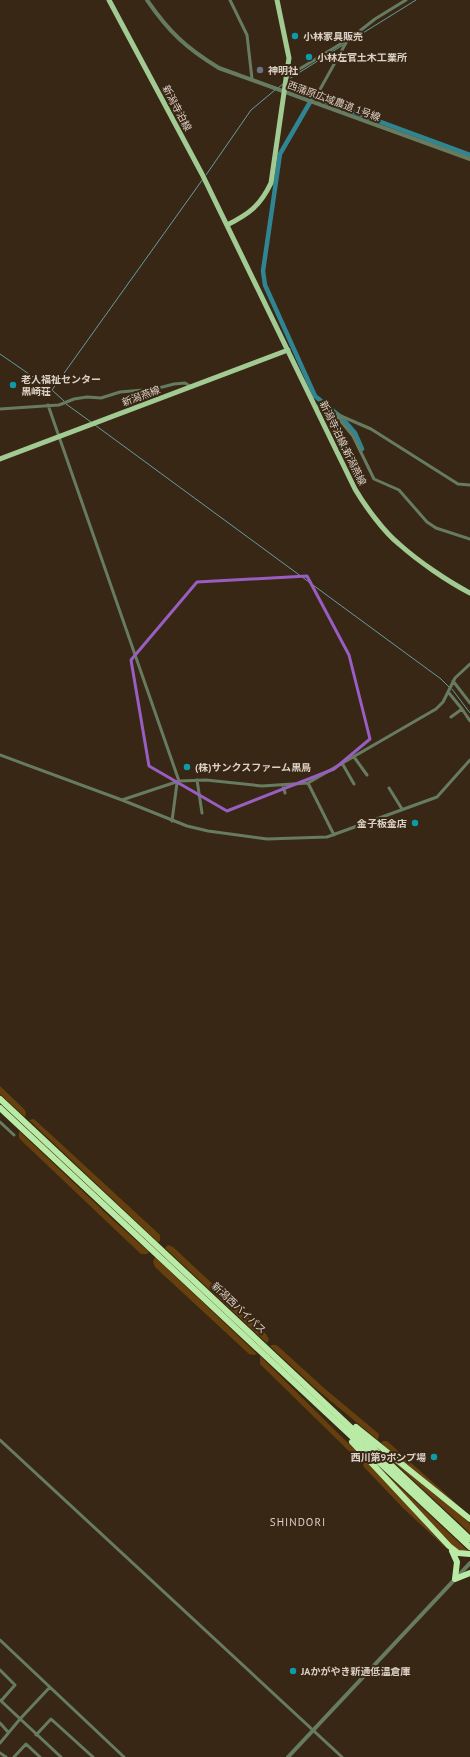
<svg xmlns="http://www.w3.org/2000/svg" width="470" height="1757" font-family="'PT Sans','Noto Sans JP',sans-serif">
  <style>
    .green { fill: #65400e }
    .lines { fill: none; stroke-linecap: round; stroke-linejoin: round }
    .stream { stroke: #639ca2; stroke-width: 1 }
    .canal { stroke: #2f8592; stroke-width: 4.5 }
    .minor { stroke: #677b60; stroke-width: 3 }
    .tertiary { stroke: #677b60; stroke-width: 4 }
    .primary { stroke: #a2cb93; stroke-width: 5 }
    .motorway { stroke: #b9eba7; stroke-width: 6 }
    .marked { fill: none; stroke: #985ec1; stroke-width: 3; stroke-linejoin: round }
    .culture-dot { fill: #0f9aa8; stroke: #382715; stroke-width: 1.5 }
    .worship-dot { fill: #6b7280; stroke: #382715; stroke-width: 1.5 }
    .labels { text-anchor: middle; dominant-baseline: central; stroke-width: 4; stroke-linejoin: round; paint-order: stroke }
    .poi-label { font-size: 10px; font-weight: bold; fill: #dcd1c6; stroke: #382715; text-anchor: start }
    .street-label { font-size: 10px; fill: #dcd1c6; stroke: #382715 }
    .neighbourhood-label { font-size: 11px; letter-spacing: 1px; fill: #dcd1c6; stroke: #382715 }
  </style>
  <rect width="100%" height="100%" fill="#382715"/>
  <!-- green -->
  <path class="green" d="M0 1086 25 1110 26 1113 25 1117 0 1094Z
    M34 1119 160 1235V1241L158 1242 29 1120Z
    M19 1131 112 1219 149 1252 147 1254H141L125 1239 25 1144 19 1138Z
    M168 1245 173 1247 266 1334 269 1340 267 1343 165 1248Z
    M155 1257 257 1354 254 1355 249 1354 155 1267 153 1262Z
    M272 1345H276L280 1348 324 1388 379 1434 378 1440 315 1388 270 1346Z
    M260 1356 362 1457H355C323 1426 292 1395 260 1364Z
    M383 1441H387L470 1516 381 1443Z
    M385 1454 454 1508 470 1524V1533Z
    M365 1459 447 1549 403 1508 363 1466Z
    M380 1468 469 1552H462L453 1548Z"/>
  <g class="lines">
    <!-- stream -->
    <path class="stream" d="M350 41 416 0
      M289 79 343 45
      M278 88 283 84
      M206 175 251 110 275 90
      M0 354 52 390 64 401
      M52 390 203 179
      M66 404 91 422
      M95 425 441 679 449 687
      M452 689 470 713"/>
    <!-- canal -->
    <path class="canal" d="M362 449 355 433 342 418 315 396 265 285 263 271 280 154 313 97 470 155"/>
    <!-- minor -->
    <path class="minor" d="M230 0 247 35 252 79
      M288 76 347 40
      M313 102 347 41 375 19 406 0
      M48 405 179 781 177 783 172 821
      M315 406 320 407 371 429 458 484 470 485
      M0 409 59 405 74 399 87 397 101 398 120 392 155 389 174 384 185 383 190 386
      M335 414 353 436 374 479 399 490 427 522 436 528 470 539
      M453 681 470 703
      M449 693 462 709 451 717
      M462 709 470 721
      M0 755 122 800 187 826 208 831 267 839 327 837 437 797 470 760
      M354 757 367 775
      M342 763 354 784
      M197 780 202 813
      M308 783 334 835
      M283 786 285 793
      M389 788 402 809
      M122 800 179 781 206 780 262 786 308 783 436 709 443 702 455 678 470 664
      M0 1122 14 1135
      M0 1440 342 1757
      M0 1640 124 1757
      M0 1670 15 1685 1 1701
      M0 1700 61 1757
      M0 1723 8 1732
      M36 1735 51 1719 93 1757
      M0 1743 20 1719 50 1687
      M0 1753 6 1757
      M14 1757 26 1744 40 1757"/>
    <!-- tertiary -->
    <path class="tertiary" d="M147 0C169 32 186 48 219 68L470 159
      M288 1757 470 1563"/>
    <!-- primary -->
    <path class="primary" d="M109 0 202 174 355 489C365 506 384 532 399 544 418 561 447 581 470 593
      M227 225C249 214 260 206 271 183L289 58 277 0
      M0 459 288 350"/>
    <!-- motorway -->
    <path class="motorway" d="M0 1099 470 1539
      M0 1108 470 1547
      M356 1427 470 1519
      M352 1442 449 1546 458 1553 470 1554
      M452 1551 457 1562 455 1579
      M455 1579 470 1573"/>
  </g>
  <!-- marked area -->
  <path class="marked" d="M307 576 349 655 370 739 334 769 227 811 149 766 131 660 197 582Z"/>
  <!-- markers -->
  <g class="culture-dot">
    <circle cx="295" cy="36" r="4"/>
    <circle cx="309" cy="57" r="4"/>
    <circle cx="13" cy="385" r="4"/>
    <circle cx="187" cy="767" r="4"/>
    <circle cx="415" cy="823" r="4"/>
    <circle cx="434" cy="1457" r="4"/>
    <circle cx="293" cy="1671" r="4"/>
  </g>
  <circle class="worship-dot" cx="260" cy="70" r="4"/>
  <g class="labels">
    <!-- poi labels -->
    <g class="poi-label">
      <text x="303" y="36">小林家具販売</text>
      <text x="317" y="57">小林左官土木工業所</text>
      <text x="268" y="70">神明社</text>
      <text x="21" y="379">老人福祉センター<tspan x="21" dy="12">黒崎荘</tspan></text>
      <text x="195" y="767">(株)サンクスファーム黒鳥</text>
      <text x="407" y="823" text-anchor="end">金子板金店</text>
      <text x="426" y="1457" text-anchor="end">西川第9ポンプ場</text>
      <text x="301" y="1671">JAかがやき新通低温倉庫</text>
    </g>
    <!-- street labels -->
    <g class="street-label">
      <text transform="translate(334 101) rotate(20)">西蒲原広域農道 1号線</text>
      <text transform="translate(177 108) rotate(62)">新潟寺泊線</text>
      <text transform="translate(141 396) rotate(-20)">新潟燕線</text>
      <text transform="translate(343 443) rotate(64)">新潟寺泊線;新潟燕線</text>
      <text transform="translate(239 1308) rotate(43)">新潟西バイパス</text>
    </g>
    <!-- neighbourhood labels -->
    <g class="neighbourhood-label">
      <text x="298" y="1522">SHINDORI</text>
    </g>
  </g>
</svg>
